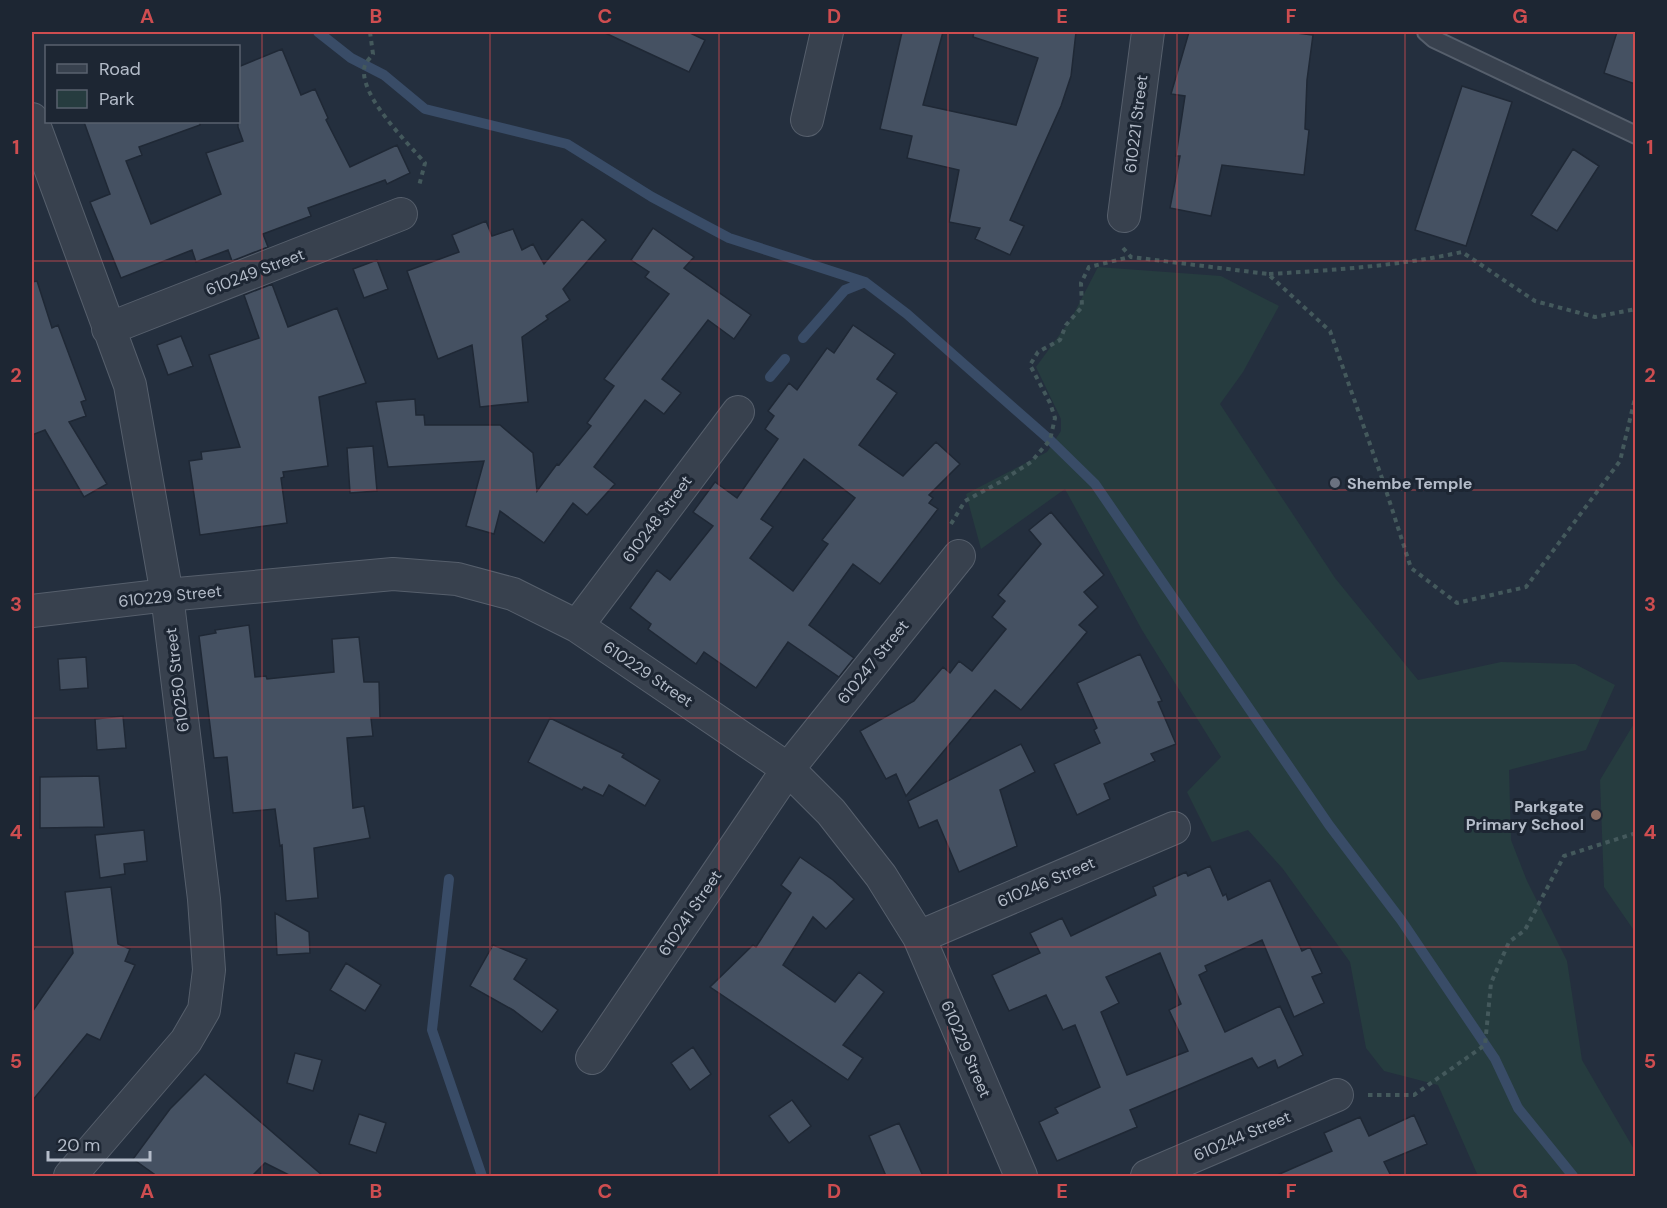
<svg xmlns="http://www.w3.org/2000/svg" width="1667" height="1208" font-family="'DM Sans',sans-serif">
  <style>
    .green { fill: #263c3f }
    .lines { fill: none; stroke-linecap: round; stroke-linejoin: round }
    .stream { stroke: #394c67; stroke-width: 10 }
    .building { fill: #455162; stroke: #1f2835; stroke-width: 1.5; fill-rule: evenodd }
    .lane-casing { stroke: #565f6c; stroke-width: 20 }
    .street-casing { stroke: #565f6c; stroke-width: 34 }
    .path { stroke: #44595c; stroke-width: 4; stroke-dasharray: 4.5 4.5; stroke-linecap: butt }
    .lane { stroke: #38414e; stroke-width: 16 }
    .street { stroke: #38414e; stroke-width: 32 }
    .grid { fill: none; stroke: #ce4d50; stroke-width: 1.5; stroke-opacity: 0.55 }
    .worship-dot { fill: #6b7280; stroke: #1d2633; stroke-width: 2 }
    .education-dot { fill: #8d6e63; stroke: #1d2633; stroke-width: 2 }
    .labels { text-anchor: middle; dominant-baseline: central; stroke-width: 6; stroke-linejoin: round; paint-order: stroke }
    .street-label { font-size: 16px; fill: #b4bcc9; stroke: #1d2633 }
    .poi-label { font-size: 16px; font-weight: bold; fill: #b4bcc9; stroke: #1d2633; text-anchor: start }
    .neatline { fill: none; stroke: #ce4d50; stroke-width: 2 }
    .grid-label { font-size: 20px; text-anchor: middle; font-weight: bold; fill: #ce4d50 }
  </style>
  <rect width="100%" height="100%" fill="#242f3e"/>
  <!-- green -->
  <path class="green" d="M1098 267 1221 276 1279 306 1243 372 1220 404 1335 578 1418 680 1501 662 1575 664 1615 685 1586 750 1509 770 1511 840 1527 881 1567 961 1582 1060 1635 1151V1176H1478L1438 1085 1384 1071 1366 1048 1350 962 1283 869 1248 830 1212 842 1187 792 1221 757 1142 630 1065 489 981 549 966 494 1047 452 1061 431V419L1036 367 1071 319Z
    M1635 722V932L1604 887 1600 780Z"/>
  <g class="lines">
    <!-- stream -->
    <path class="stream" d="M318 32 351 58 384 75 425 109 567 144 652 197 729 238 865 282 907 314 1050 440 1095 484 1329 825 1401 920 1495 1059 1518 1108 1573 1176
      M803 338 845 290 865 282
      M770 377 785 359
      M449 879 432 1030 482 1176"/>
  </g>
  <!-- building -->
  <path class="building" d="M603 32H688L705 40 689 72Z
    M902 32H943L923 105 1016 125 1038 58 973 37 974 32H1076L1071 76 1061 106 1010 220 1024 226 1010 255 975 239 980 228 949 222 959 170 907 158 912 136 880 129Z
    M1189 32H1288L1313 35 1307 80 1305 129 1309 130 1304 175 1222 165 1211 216 1170 208 1180 156H1176L1185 96 1171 94Z
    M1617 32H1635V84L1604 73Z
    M282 49 301 95 315 89 328 118 326 120 350 167 397 145 410 173 387 184 385 180 308 208 311 216 263 234 268 247 232 261 228 250 196 262 192 250 121 278 90 202 110 194 84 122H200V125L139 147 142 155 126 161 151 224 221 194 206 153 243 141 238 127V67Z
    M1462 86 1512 102 1466 246 1415 230Z
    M1573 149 1599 166 1557 231 1531 215Z
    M582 219 606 240 563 289 570 300 546 316 548 319 522 337 528 402 480 407 472 345 438 359 407 271 459 252 452 235 486 221 492 236 513 229 522 250 533 244 544 264Z
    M653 228 694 257 684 268 751 315 734 339 708 320 662 379 681 393 664 414 645 400 594 467 615 484 587 515 573 503 544 543 500 511 494 534 466 526 484 461 388 467 376 402 415 399 416 415H424L425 425H500L533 453 537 491 557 464 559 465 591 426 587 423 614 386 604 379 669 294 645 277 649 272 631 260Z
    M377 260 388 289 364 298 353 269Z
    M37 281 52 328 58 325 86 400 81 402 86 416 69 422 107 484 84 497 45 430 32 435V282Z
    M272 284 288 327 337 308 366 383 319 397 328 466 283 472 284 477 281 478 287 523 200 535 189 461 202 459 201 452 240 447 209 355 259 338 244 295Z
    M853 325 895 354 877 379 897 393 859 445 903 476 936 442 960 464 929 495 933 498 929 503 938 509 880 584 853 564 809 625 854 658 839 677 788 642 756 688 704 652 696 664 648 629 651 624 630 608 657 570 670 580 713 526 693 512 715 482 737 498 778 439 765 429 774 416 768 411 789 383 797 390 827 348 834 353ZM804 459 855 498 822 540 828 544 793 591 750 558 773 527 761 519Z
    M181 336 193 366 168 375 157 345Z
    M373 446 377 491 350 493 347 448Z
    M1051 512 1104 575 1084 592 1098 607 1079 625 1087 632 1021 710 995 690 906 796 896 774 886 779 860 731 914 701 943 667 950 673 959 661 972 671 1006 629 992 617 1005 601 998 595 1041 544 1029 530Z
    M249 625 255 677 266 676 267 679 334 672 332 639 359 637 364 682H379L380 718H371L373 736 347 738 353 808 364 806 370 838 314 848 318 898 286 901 282 845 280 846 275 809 233 813 227 757 214 758 199 636 216 633 215 630Z
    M1140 654 1162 701 1158 702 1176 744 1151 754 1155 761 1104 784 1110 799 1077 815 1054 764 1100 743 1094 730 1097 728 1077 683Z
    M86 657 88 688 60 690 58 659Z
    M123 716 126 748 97 750 95 719Z
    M550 718 624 754 622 757 660 780 645 806 609 785 603 796 584 787 582 790 528 762Z
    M1021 744 1035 772 1000 790 1017 846 959 872 937 820 919 828 908 801Z
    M99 776 104 827 40 828V777Z
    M144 830 147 861 124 864 125 874 100 878 95 835Z
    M800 857 833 880 854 899 826 929 813 917 783 965 835 1002 859 972 884 992 843 1045 863 1058 848 1080 710 987 753 945 756 947 791 893 781 885Z
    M1210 866 1223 896 1226 894 1228 900 1270 880 1302 951 1310 947 1322 973 1312 977 1324 1003 1294 1017 1262 940 1205 966 1207 971 1199 975 1225 1032 1280 1006 1303 1055 1278 1068 1275 1060 1258 1068 1252 1058 1130 1110 1137 1127 1057 1161 1039 1122 1058 1113 1055 1108 1100 1087 1075 1025 1063 1030 1046 995 1009 1011 992 975 1040 953 1030 933 1062 918 1071 936 1156 895 1153 887 1186 872 1188 876ZM1160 953 1181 1004 1169 1010 1188 1051 1127 1075 1101 1012 1119 1003 1106 977Z
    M111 887 118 944 130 949 125 961 135 965 100 1040 87 1034 32 1101V1012L73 953 65 892Z
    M275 913 309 932 310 953 277 955Z
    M493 945 527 959 514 979 558 1010 542 1032 513 1010 470 986Z
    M346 963 381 985 365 1011 330 990Z
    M693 1047 711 1074 690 1090 671 1063Z
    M295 1053 322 1060 313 1091 287 1083Z
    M205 1074 323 1176H291L265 1163 252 1176H157L133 1159 170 1109Z
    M792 1100 811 1126 789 1143 769 1116Z
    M359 1114 386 1123 376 1153 349 1144Z
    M1414 1115 1427 1144 1384 1162 1391 1176H1275L1332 1151 1324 1133 1360 1117 1369 1136Z
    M899 1123 923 1176H886L869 1136Z"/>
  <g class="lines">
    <!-- lane casing -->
    <g class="lane-casing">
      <path id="lane" d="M1426 32 1434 39 1636 135"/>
    </g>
    <!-- street casing -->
    <g class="street-casing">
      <path id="street" d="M32 119 130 385 167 595 204 899 209 970 204 1010 186 1041 70 1176
        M807 120 827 32
        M1124 216 1148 32
        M108 329 401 214
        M32 611 167 595 393 574 457 579 513 594 577 626 788 769 831 812 881 876 919 937 1021 1176
        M577 626 738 412
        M919 937 1174 828
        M592 1058 788 769 959 556
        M1147 1176 1337 1095"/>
    </g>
    <!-- path -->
    <path class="path" d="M370 32 373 54C371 57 366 62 365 65 356 93 408 143 425 163L419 186
      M1123 248 1131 257 1268 274 1330 331 1383 481 1411 568 1457 603 1526 587 1620 461 1636 394
      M1269 274C1334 270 1399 266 1462 252L1535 301 1595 317 1636 309
      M951 524 965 501 1000 482 1031 462 1050 440 1055 418 1050 403 1030 365 1038 352 1060 340 1066 325 1082 307 1081 283 1089 267 1130 257
      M1368 1095H1414L1485 1045 1491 983 1509 942 1525 930 1564 856 1636 833"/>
    <!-- lane -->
    <use href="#lane" class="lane"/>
    <!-- street -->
    <use href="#street" class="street"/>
  </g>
  <!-- grid -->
  <path class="grid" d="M262 32V1176M490 32V1176M719 32V1176M948 32V1176M1177 32V1176M1405 32V1176M32 261H1636M32 490H1636M32 718H1636M32 947H1636"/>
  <!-- markers -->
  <circle class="worship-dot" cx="1335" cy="483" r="6"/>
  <circle class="education-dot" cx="1596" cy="815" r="6"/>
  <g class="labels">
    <!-- street labels -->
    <g class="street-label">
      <text transform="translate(1136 124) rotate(-83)">610221 Street</text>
      <text transform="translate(255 272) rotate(-21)">610249 Street</text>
      <text transform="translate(657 519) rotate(-53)">610248 Street</text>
      <text transform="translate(170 596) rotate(-6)">610229 Street</text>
      <text transform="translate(873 662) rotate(-51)">610247 Street</text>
      <text transform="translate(648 674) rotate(34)">610229 Street</text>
      <text transform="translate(177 680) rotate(-97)">610250 Street</text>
      <text transform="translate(1046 882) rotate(-23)">610246 Street</text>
      <text transform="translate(690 913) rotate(-56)">610241 Street</text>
      <text transform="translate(966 1049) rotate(67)">610229 Street</text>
      <text transform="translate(1242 1136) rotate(-23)">610244 Street</text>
    </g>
    <!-- poi labels -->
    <g class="poi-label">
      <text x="1347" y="483">Shembe Temple</text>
      <text x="1584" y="806" text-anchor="end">Parkgate<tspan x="1584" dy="18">Primary School</tspan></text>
    </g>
  </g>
  <!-- border -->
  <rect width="1667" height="1208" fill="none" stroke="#1d2633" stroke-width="66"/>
  <!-- legend -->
  <rect x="45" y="45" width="195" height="78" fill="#1d2633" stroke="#59626f" stroke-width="1.5"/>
  <rect x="57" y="64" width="30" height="9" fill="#38414e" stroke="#59626f" stroke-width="1.5"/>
  <text x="99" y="75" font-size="18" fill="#b4bcc9">Road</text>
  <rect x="57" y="90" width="30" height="18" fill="#263c3f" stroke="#59626f" stroke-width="1.5"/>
  <text x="99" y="105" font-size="18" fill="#b4bcc9">Park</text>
  <!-- scale -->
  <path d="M48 1151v9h102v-9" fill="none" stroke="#b4bcc9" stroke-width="3"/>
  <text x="57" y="1151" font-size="18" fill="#b4bcc9" stroke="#1d2633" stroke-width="4.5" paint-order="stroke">20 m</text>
  <rect x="33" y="33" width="1601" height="1142" class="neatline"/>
  <g class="grid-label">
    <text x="147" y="23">A</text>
    <text x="376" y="23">B</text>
    <text x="605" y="23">C</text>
    <text x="834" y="23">D</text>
    <text x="1062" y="23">E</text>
    <text x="1291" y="23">F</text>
    <text x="1520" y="23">G</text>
    <text x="16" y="154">1</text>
    <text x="1650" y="154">1</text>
    <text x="16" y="382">2</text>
    <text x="1650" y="382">2</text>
    <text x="16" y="611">3</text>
    <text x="1650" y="611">3</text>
    <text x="16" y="839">4</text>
    <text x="1650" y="839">4</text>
    <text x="16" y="1068">5</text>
    <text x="1650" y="1068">5</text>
    <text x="147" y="1198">A</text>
    <text x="376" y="1198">B</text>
    <text x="605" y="1198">C</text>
    <text x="834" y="1198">D</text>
    <text x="1062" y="1198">E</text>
    <text x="1291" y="1198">F</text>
    <text x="1520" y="1198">G</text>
  </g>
</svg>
